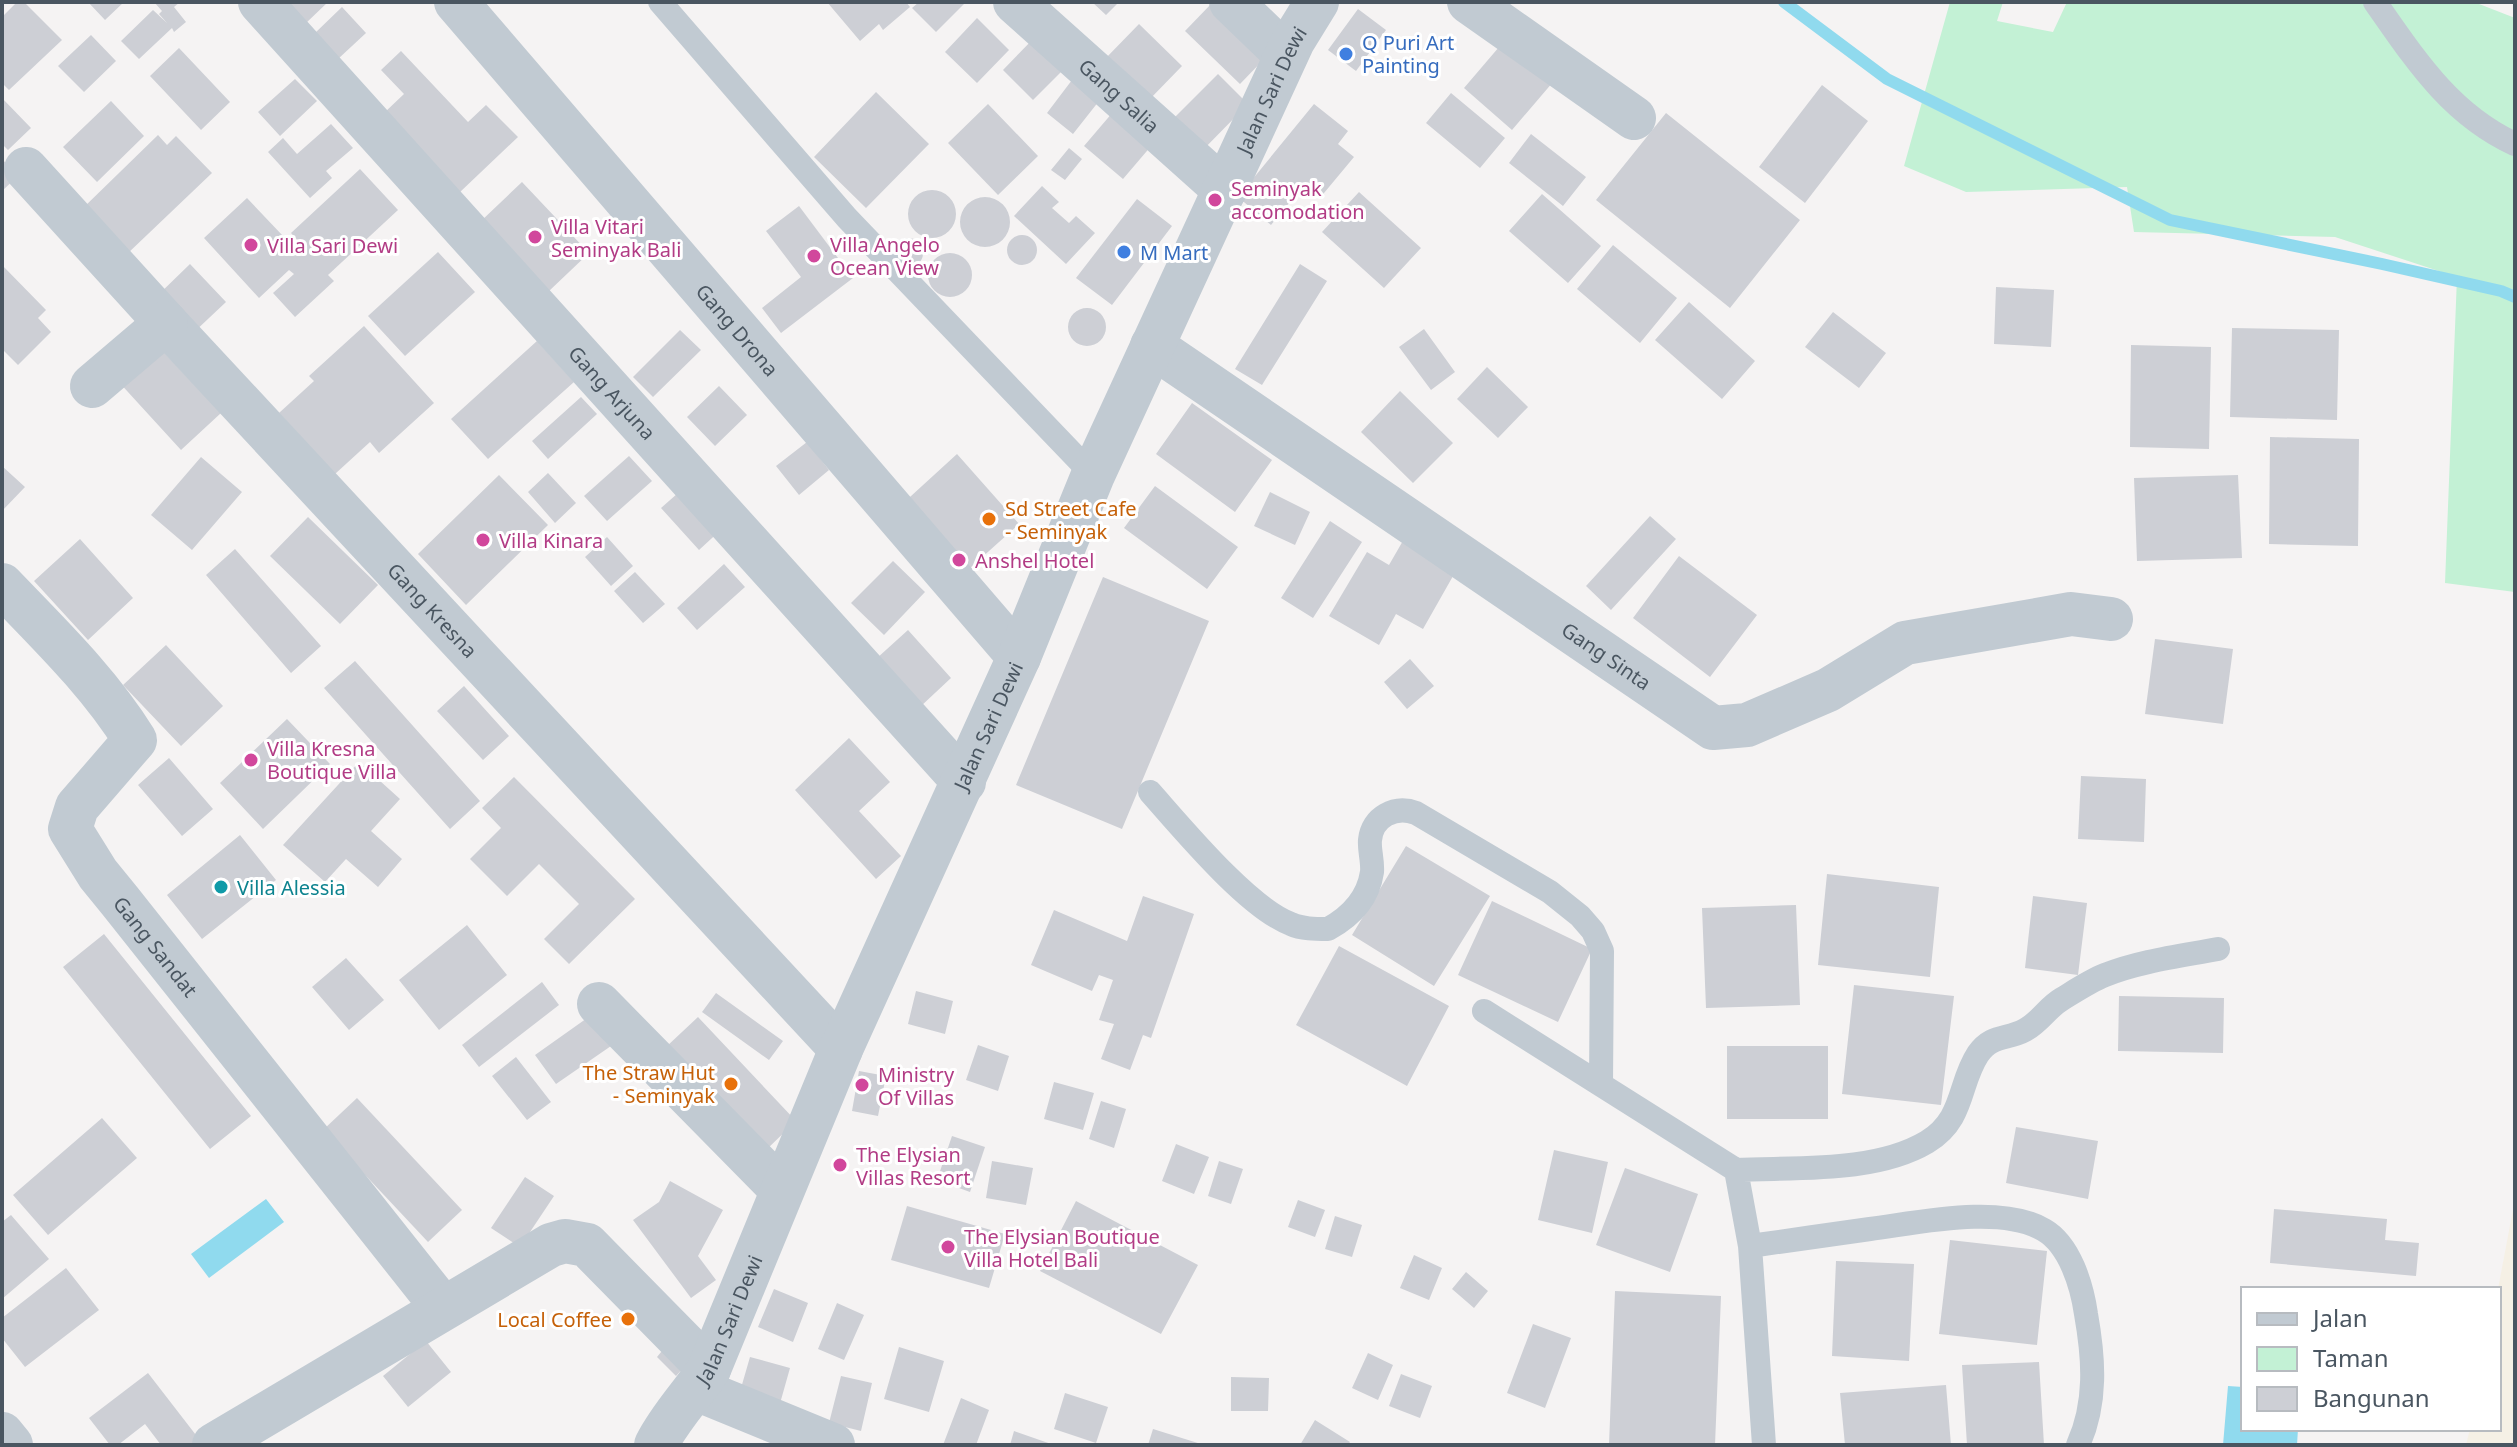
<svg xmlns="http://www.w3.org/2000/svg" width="2517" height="1447" font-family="'Noto Sans',sans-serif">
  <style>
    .green { fill: #c3f1d5 }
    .sand { fill: #f5f0e5 }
    .water { fill: #90daee }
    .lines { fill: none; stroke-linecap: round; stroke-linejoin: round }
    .stream { stroke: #90daee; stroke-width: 12 }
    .building { fill: #cdcfd5 }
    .service { stroke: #c1cad2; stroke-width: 24 }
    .minor { stroke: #c1cad2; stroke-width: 44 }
    .shop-dot { fill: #3f7fe0; stroke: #fff; stroke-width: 3 }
    .hotel-dot { fill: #d1479c; stroke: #fff; stroke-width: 3 }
    .food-dot { fill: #e8710a; stroke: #fff; stroke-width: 3 }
    .culture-dot { fill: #0f9aa8; stroke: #fff; stroke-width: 3 }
    .labels { text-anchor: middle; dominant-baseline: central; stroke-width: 6; stroke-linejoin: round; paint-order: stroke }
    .shop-label { font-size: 20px; fill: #366cbe; stroke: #fff; text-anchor: start }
    .street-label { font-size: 20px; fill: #4a5661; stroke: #fff }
    .hotel-label { font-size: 20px; fill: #b23c85; stroke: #fff; text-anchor: start }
    .food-label { font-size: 20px; fill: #c56008; stroke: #fff; text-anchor: end }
    .culture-label { font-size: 20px; fill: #0d838f; stroke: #fff; text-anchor: start }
  </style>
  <rect width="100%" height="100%" fill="#f5f3f3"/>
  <!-- green -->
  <path class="green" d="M1950 2H2003L1997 21 2053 32 2067 2H2474L2515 18V592L2445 583 2457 277 2335 237 2134 232 2127 187 1966 192 1904 166Z"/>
  <!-- sand -->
  <path class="sand" d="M2515 1199V1445H2466L2470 1429H2499L2498 1289Z"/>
  <!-- water -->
  <path class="water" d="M266 1199 284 1222 209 1278 191 1254Z
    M2228 1386 2243 1387V1429H2298L2297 1445H2223Z"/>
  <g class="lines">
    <!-- stream -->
    <path class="stream" d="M1784 2 1887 79 2170 220 2382 264 2501 291 2515 297"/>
  </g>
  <!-- building -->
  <path class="building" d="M17 2H24L62 40 9 90 2 83V17Z
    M88 2H124L105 20Z
    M154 2H180L174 7 186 22 174 32 172 28 139 59 121 41 153 10 167 23 159 14 162 11Z
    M285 2H328L305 24Z
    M827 2H906L910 7 883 30 879 24 860 41Z
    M919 2H966L936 32 912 8Z
    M1092 2H1119L1106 15Z
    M1212 3 1267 56 1240 84 1185 31Z
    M342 7 366 33 338 59 314 34Z
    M1358 9 1386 30 1356 71 1328 50Z
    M977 18 1009 50 977 83 945 52Z
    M1139 24 1182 66 1148 101 1105 59Z
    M91 35 116 61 84 92 58 66Z
    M1035 37 1066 67 1033 100 1003 70Z
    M1505 40 1553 82 1512 130 1464 88Z
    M179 48 230 102 201 130 150 76Z
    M401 51 468 122 486 105 518 137 459 193 384 113 404 94 381 70Z
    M1218 74 1248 104 1197 156 1166 126Z
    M295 79 317 101 280 136 258 112Z
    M1072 80 1099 101 1073 134 1047 113Z
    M1822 85 1868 121 1805 203 1759 167Z
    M876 92 929 144 866 208 814 157Z
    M1451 93 1505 138 1480 168 1426 123Z
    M2 98 31 128 8 150 2 144Z
    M111 101 144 136 97 182 63 147Z
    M988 104 1038 156 998 195 948 143Z
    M1314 104 1348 131 1338 144 1354 157 1319 199 1303 186 1271 225 1238 197Z
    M1113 112 1152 145 1123 179 1084 146Z
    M1666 113 1800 220 1730 308 1596 200Z
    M331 124 353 148 326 171 332 178 310 198 268 152 283 138 297 154Z
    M1531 134 1586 177 1563 206 1509 163Z
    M158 135 167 145 176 136 212 173 126 255 82 209Z
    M1069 148 1082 159 1065 180 1051 170Z
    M2 159 18 176 2 191Z
    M360 169 398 210 328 275 334 281 295 317 273 293 294 274 289 270 259 298 204 238 247 198 302 256 307 251 291 233Z
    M522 182 589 253 548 292 480 222Z
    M1042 186 1059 202 1052 208 1069 223 1076 216 1095 233 1066 264 1014 216Z
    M908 214a24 24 0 1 1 48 0a24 24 0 1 1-48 0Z
    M1359 192 1421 248 1384 288 1322 232Z
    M1542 194 1601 246 1568 283 1509 231Z
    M960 222a25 25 0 1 1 50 0a25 25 0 1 1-50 0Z
    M1137 199 1172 226 1112 305 1076 278Z
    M799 206 853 278 781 333 762 308 801 277 766 231Z
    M1007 250a15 15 0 1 1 30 0a15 15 0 1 1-30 0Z
    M893 253a15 15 0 1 1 30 0a15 15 0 1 1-30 0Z
    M1613 245 1677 298 1640 343 1577 289Z
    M438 252 475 292 405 356 368 316Z
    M928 275a22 22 0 1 1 44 0a22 22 0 1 1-44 0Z
    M190 264 226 302 191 335 155 298Z
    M1300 264 1327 281 1262 385 1235 369Z
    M2 265 46 310 38 318 51 332 18 365 2 349Z
    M1996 287 2054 290 2051 347 1994 344Z
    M1689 302 1755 361 1722 399 1655 340Z
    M1068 327a19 19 0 1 1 38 0a19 19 0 1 1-38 0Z
    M1833 312 1886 353 1859 388 1805 347Z
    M364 326 434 403 379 453 370 442 335 474 279 413 314 381 309 376Z
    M2232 328 2339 330 2337 420 2230 417Z
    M1424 329 1455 372 1431 390 1399 347Z
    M680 330 701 350 653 397 633 377Z
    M537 341 574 382 488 459 451 419Z
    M156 344 221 413 181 450 117 380Z
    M2131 345 2211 347 2209 449 2130 447Z
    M1487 367 1528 407 1498 438 1457 399Z
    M719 386 747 415 715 446 687 417Z
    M1400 391 1453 443 1413 483 1361 432Z
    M581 397 597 414 548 459 532 441Z
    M1192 403 1272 460 1235 512 1156 454Z
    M2270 437 2359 439 2358 546 2269 544Z
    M807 442 829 470 799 495 776 466Z
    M957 454 1019 524 960 577 899 507Z
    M629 456 652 481 607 521 584 496Z
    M201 457 242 492 192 550 151 515Z
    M2 466 25 487 2 511Z
    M548 473 576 503 555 523 528 492Z
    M499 475 548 525 466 605 418 554Z
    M2238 475 2242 558 2137 561 2134 478Z
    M686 486 724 527 699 550 661 508Z
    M1155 486 1238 547 1207 589 1124 528Z
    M1270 492 1310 512 1295 545 1254 526Z
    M1650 516 1676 539 1611 610 1586 586Z
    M308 517 378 585 340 624 270 556Z
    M1330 521 1362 542 1313 618 1281 598Z
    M607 537 633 566 611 586 585 557Z
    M80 539 133 598 88 640 34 581Z
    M1404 539 1457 569 1423 629 1396 614 1379 645 1329 616 1367 552 1389 565Z
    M235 549 321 646 291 673 206 575Z
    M1679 556 1757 615 1710 677 1633 618Z
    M893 561 925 592 884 635 851 603Z
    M724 564 745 587 697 630 677 608Z
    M635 572 665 604 643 623 614 591Z
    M1103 577 1209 621 1122 829 1016 785Z
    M908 630 951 678 920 707 876 659Z
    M2155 639 2233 649 2223 724 2145 714Z
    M166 645 223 706 181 746 123 685Z
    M1410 659 1434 686 1407 709 1384 682Z
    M355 661 480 801 450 829 324 688Z
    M464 686 509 736 483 760 437 711Z
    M287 719 330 764 263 829 220 783Z
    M849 738 890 782 859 811 901 856 876 879 795 790Z
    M169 758 213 809 182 836 138 785Z
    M359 762 400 799 371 831 402 859 378 887 346 859 325 882 283 845Z
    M2081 776 2146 779 2144 842 2078 839Z
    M514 777 635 899 569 964 544 939 579 904 539 864 507 896 470 859 501 828 482 808Z
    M240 835 276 880 202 939 167 895Z
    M1406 846 1490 896 1434 986 1352 935Z
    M1827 874 1939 887 1930 977 1818 965Z
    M1143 896 1194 914 1151 1038 1143 1035 1130 1070 1101 1059 1114 1024 1099 1020 1113 980 1099 975 1092 991 1031 965 1054 910 1127 941Z
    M2033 896 2087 903 2078 975 2025 968Z
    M1492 901 1592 949 1558 1022 1458 975Z
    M1796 905 1800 1005 1706 1008 1702 908Z
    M467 925 507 975 439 1030 399 980Z
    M104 934 251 1116 210 1149 63 967Z
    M1339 946 1449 1006 1407 1086 1296 1025Z
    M346 958 384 1000 349 1030 312 987Z
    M542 982 559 1005 479 1067 462 1045Z
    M1854 985 1954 996 1941 1105 1842 1094Z
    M916 991 953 1001 945 1034 908 1024Z
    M716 993 783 1041 769 1060 702 1012Z
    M2119 996 2224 998 2223 1053 2118 1051Z
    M590 1016 611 1046 556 1084 535 1055Z
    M698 1017 796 1121 765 1151 666 1047Z
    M978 1045 1009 1056 998 1091 966 1080Z
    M1727 1046H1828V1119H1727Z
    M516 1057 551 1102 527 1120 492 1076Z
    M859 1071 886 1076 878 1116 852 1111Z
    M1054 1082 1094 1093 1083 1130 1044 1119Z
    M357 1098 462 1210 428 1242 323 1130Z
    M1101 1101 1126 1109 1114 1148 1089 1139Z
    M102 1118 137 1158 48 1235 13 1195Z
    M2016 1127 2098 1141 2088 1199 2006 1183Z
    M952 1136 985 1147 970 1192 937 1180Z
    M1176 1144 1209 1157 1194 1194 1162 1181Z
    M1554 1150 1608 1162 1592 1233 1538 1220Z
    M992 1161 1033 1168 1026 1205 986 1198Z
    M1219 1161 1243 1169 1231 1204 1208 1196Z
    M1625 1168 1698 1194 1670 1272 1596 1245Z
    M525 1177 554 1196 520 1247 491 1228Z
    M670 1181 723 1210 698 1256 716 1280 691 1298 633 1220 659 1202Z
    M1298 1200 1325 1210 1315 1237 1288 1227Z
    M1076 1201 1198 1265 1161 1334 1040 1271Z
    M907 1206 1005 1234 989 1288 891 1260Z
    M2274 1209 2387 1219 2385 1240 2419 1243 2416 1276 2270 1263Z
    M11 1215 49 1259 2 1299V1222Z
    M1335 1216 1362 1225 1352 1257 1325 1249Z
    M1950 1240 2047 1251 2037 1345 1939 1334Z
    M1414 1255 1442 1268 1429 1300 1400 1288Z
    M1836 1261 1914 1264 1909 1361 1832 1356Z
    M66 1268 99 1310 25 1367 2 1338V1318Z
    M1466 1272 1488 1291 1474 1308 1452 1289Z
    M774 1289 808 1303 793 1342 758 1327Z
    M1615 1291 1721 1296 1715 1445H1609Z
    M837 1303 864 1315 844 1360 818 1349Z
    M1533 1324 1571 1338 1545 1408 1507 1393Z
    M426 1341 451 1372 408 1407 383 1376Z
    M666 1346 686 1365 676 1376 657 1357Z
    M899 1347 944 1361 929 1412 884 1399Z
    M1368 1353 1393 1365 1378 1400 1352 1388Z
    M750 1357 790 1368 779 1407 739 1395Z
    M2039 1362 2044 1445H1967L1962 1365Z
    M148 1373 199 1439 191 1445H161L145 1424 118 1445H110L89 1418Z
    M1401 1374 1432 1386 1420 1418 1389 1406Z
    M841 1376 872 1383 861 1431 829 1423Z
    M1231 1377 1269 1378 1268 1411H1231Z
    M1946 1385 1951 1445H1845L1840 1393Z
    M1065 1393 1108 1407 1096 1443 1054 1429Z
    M961 1398 989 1410 976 1445H943Z
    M1315 1420 1350 1442 1348 1445H1300Z
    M1153 1429 1201 1444V1445H1148Z
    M1014 1431 1054 1445H1010Z"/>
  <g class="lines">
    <!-- service -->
    <path class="service" d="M660 2 847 218 1093 475
      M2375 2C2415 59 2450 114 2515 144
      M1150 792C1182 828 1248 908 1291 924 1302 929 1315 929 1328 929 1350 917 1368 899 1372 872 1373 861 1369 850 1370 840 1372 817 1395 805 1416 813L1550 892 1580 916 1593 931 1602 951 1601 1084
      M1484 1011 1736 1170 1750 1246 1764 1445
      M1736 1170C1796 1167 1875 1173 1927 1142 1965 1119 1958 1084 1978 1054 1992 1034 2007 1040 2025 1030 2040 1022 2048 1007 2062 999 2075 991 2090 981 2105 975 2140 961 2181 956 2218 949
      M1750 1246C1790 1240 1830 1235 1870 1229 1917 1223 2001 1204 2044 1230 2070 1245 2082 1286 2086 1314 2094 1359 2097 1403 2078 1445"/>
    <!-- minor -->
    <g class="minor">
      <path id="s1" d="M260 2 964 782"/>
      <path id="s2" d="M456 2 1019 657"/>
      <path id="s3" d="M1015 2 1225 190"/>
      <path d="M1231 2 1286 55"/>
      <path d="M1469 2 1634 118"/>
      <path id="s4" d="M26 169 166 323 841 1049"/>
      <path id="s5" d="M1152 346 1713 728 1747 725 1828 690 1905 643 2071 614 2111 619"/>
      <path d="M92 386 166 323"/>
      <path id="s6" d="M2 585C49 634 99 682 135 740L77 807 70 829 98 874 120 901 443 1308"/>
      <path d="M599 1004 782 1190"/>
      <path d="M696 1389 833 1445"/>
      <path d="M2 1434 11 1445"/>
      <path d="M214 1445 551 1245 565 1241 587 1245 709 1369"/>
      <path id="s7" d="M656 1445C670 1417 692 1395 709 1369L841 1049 1019 657 1093 475 1293 41 1317 2"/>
    </g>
  </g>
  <!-- markers -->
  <g class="shop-dot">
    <circle cx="1346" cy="54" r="8"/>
    <circle cx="1124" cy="252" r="8"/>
  </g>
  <g class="hotel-dot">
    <circle cx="1215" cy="200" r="8"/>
    <circle cx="535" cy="237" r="8"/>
    <circle cx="251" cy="245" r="8"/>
    <circle cx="814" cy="256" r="8"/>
    <circle cx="483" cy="540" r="8"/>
    <circle cx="959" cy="560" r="8"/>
    <circle cx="251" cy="760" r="8"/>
    <circle cx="862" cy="1085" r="8"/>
    <circle cx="840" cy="1165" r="8"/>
    <circle cx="948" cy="1247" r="8"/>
  </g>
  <g class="food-dot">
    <circle cx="989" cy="519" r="8"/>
    <circle cx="731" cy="1084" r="8"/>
    <circle cx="628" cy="1319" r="8"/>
  </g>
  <circle class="culture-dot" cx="221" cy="887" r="8"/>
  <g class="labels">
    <!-- shop labels -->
    <g class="shop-label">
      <text x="1362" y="42">Q Puri Art<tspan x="1362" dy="23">Painting</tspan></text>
      <text x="1140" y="252">M Mart</text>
    </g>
    <!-- street labels -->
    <g class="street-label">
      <text stroke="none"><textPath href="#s7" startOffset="1490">Jalan Sari Dewi</textPath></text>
      <text stroke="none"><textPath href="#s3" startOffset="140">Gang Salia</textPath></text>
      <text stroke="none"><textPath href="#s2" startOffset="432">Gang Drona</textPath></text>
      <text stroke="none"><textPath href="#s1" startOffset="526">Gang Arjuna</textPath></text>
      <text stroke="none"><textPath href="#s4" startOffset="600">Gang Kresna</textPath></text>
      <text stroke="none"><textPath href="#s5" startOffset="550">Gang Sinta</textPath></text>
      <text stroke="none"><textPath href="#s7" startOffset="794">Jalan Sari Dewi</textPath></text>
      <text stroke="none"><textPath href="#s6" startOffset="462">Gang Sandat</textPath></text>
      <text stroke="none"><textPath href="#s7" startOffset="146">Jalan Sari Dewi</textPath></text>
    </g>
    <!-- hotel labels -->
    <g class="hotel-label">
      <text x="1231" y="188">Seminyak<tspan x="1231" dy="23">accomodation</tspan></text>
      <text x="551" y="226">Villa Vitari<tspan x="551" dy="23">Seminyak Bali</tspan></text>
      <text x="830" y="244">Villa Angelo<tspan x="830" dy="23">Ocean View</tspan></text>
      <text x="267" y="245">Villa Sari Dewi</text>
      <text x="499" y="540">Villa Kinara</text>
      <text x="975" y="560">Anshel Hotel</text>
      <text x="267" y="748">Villa Kresna<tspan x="267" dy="23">Boutique Villa</tspan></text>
      <text x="878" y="1074">Ministry<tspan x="878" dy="23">Of Villas</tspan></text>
      <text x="856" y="1154">The Elysian<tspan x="856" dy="23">Villas Resort</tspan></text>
      <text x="964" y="1236">The Elysian Boutique<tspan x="964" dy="23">Villa Hotel Bali</tspan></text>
    </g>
    <!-- food labels -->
    <g class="food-label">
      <text x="1005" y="508" text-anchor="start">Sd Street Cafe<tspan x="1005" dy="23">- Seminyak</tspan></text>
      <text x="715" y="1072">The Straw Hut<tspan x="715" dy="23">- Seminyak</tspan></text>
      <text x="612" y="1319">Local Coffee</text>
    </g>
    <!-- culture labels -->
    <g class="culture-label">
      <text x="237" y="887">Villa Alessia</text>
    </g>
  </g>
  <!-- border -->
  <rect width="2517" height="1447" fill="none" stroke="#4a5661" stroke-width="8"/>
  <!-- legend -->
  <rect x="2241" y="1287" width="260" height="144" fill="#ffffff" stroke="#b7bbc0" stroke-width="2"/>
  <rect x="2257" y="1313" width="40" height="12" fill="#c1cad2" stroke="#b7bbc0" stroke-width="2"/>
  <text x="2313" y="1327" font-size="24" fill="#4a5661">Jalan</text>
  <rect x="2257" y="1347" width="40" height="24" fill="#c3f1d5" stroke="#b7bbc0" stroke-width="2"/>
  <text x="2313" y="1367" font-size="24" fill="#4a5661">Taman</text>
  <rect x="2257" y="1387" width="40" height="24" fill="#cdcfd5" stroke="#b7bbc0" stroke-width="2"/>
  <text x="2313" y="1407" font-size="24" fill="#4a5661">Bangunan</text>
</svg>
